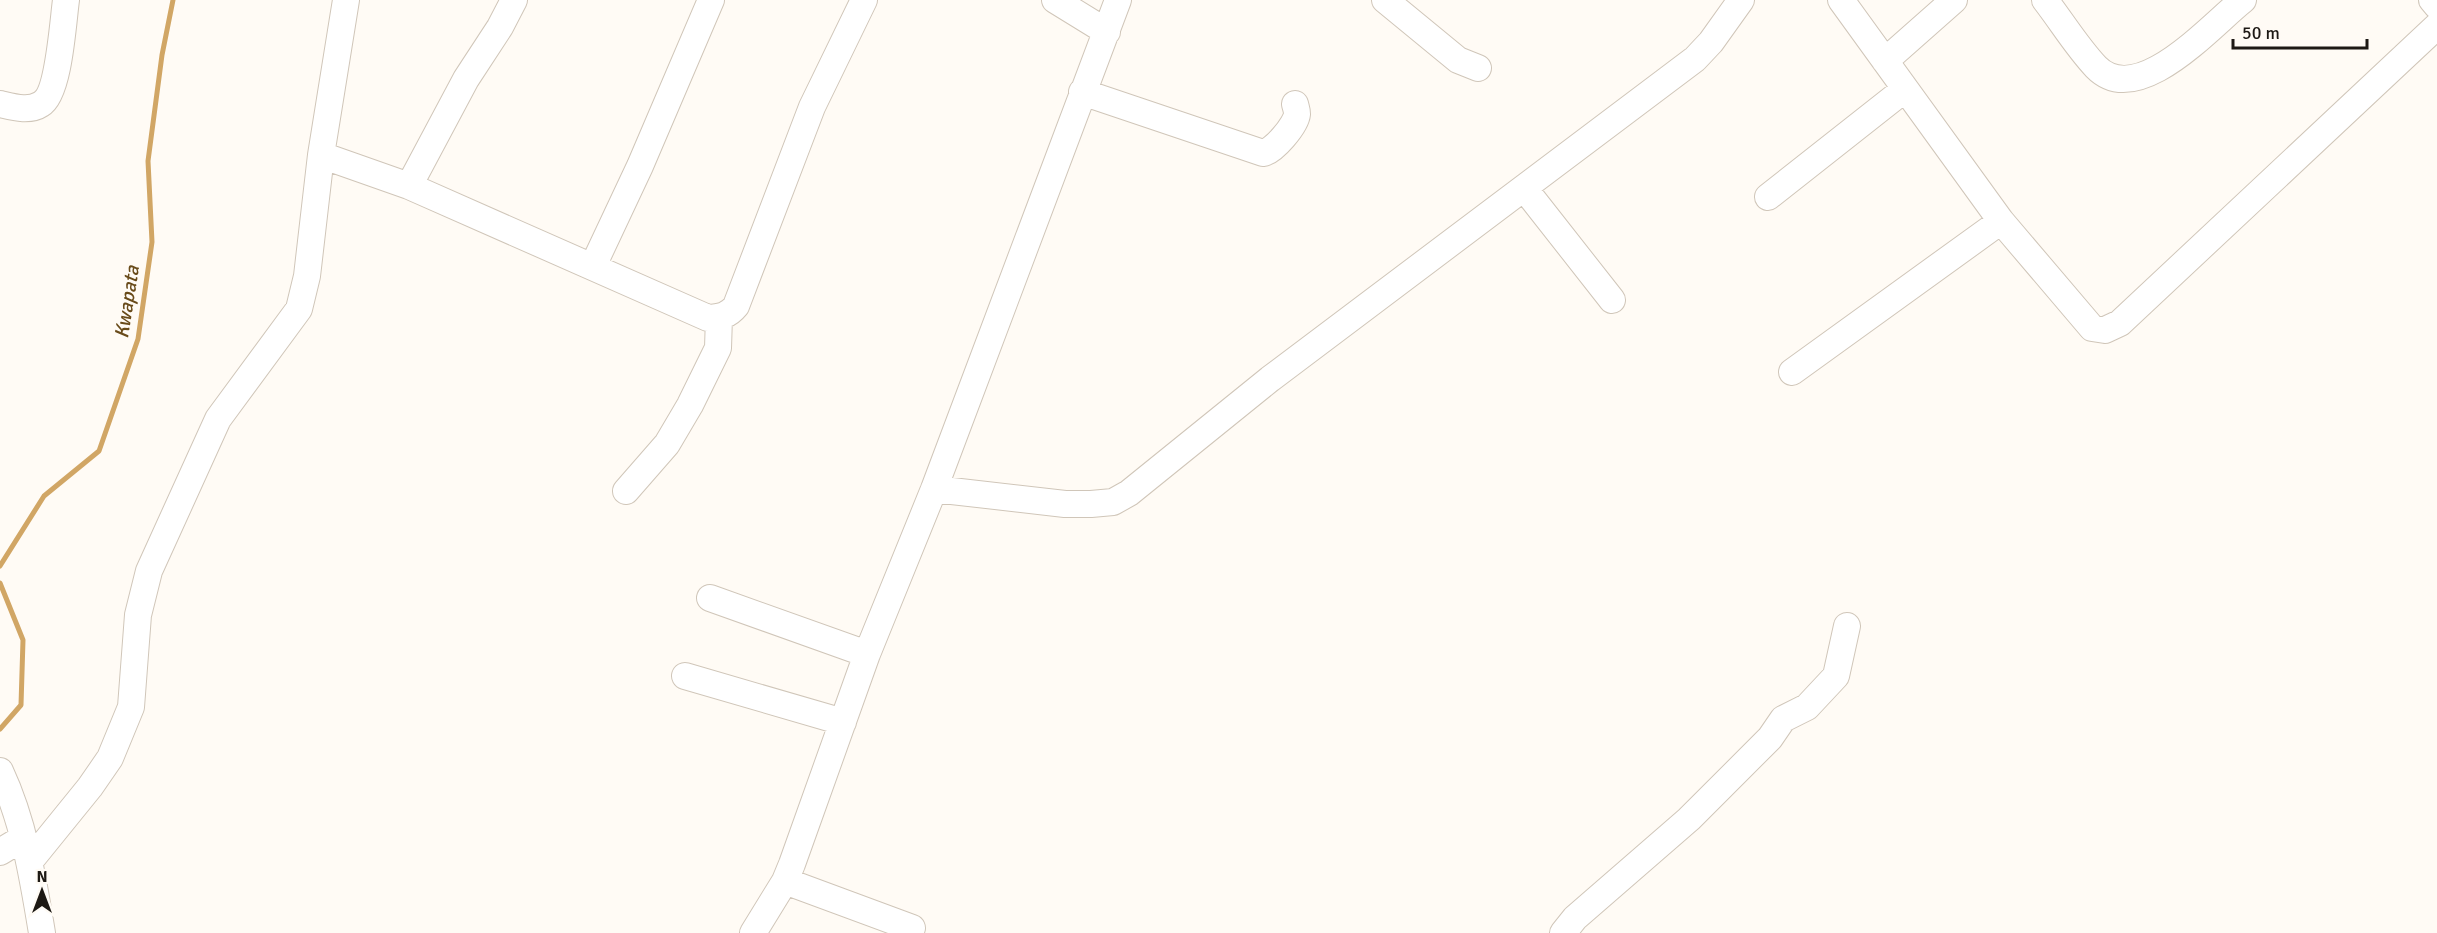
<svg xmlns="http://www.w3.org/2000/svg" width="2437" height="933" font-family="Signika,sans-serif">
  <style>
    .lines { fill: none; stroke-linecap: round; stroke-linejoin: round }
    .stream { stroke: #d1a665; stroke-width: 5 }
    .minor-casing { stroke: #d0c6b9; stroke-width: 28 }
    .minor { stroke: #fff; stroke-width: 26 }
    .labels { text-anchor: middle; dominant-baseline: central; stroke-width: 4.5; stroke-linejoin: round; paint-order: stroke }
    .water-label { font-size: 20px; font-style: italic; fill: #694b1a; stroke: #fffbf5 }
  </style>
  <rect width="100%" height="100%" fill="#fffbf5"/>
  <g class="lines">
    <!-- stream -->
    <path class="stream" d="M0 566 44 496 99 451 138 339 152 242 148 161 162 55 173 0
      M0 583 23 640 21 705 0 729"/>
    <!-- minor casing -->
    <g class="minor-casing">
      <path id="minor" d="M346 0 321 155 409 186 708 318C720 317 728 316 736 306L812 107 864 0
        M1055 0 1107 32
        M1385 0 1458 60 1478 68
        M1841 0 2001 221 2092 328 2105 330 2120 323 2437 26
        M2045 0C2062 22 2077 47 2096 67 2138 110 2211 25 2243 0
        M2432 0 2437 6
        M1885 61 1954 0
        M1082 92 1263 153C1273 152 1296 125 1297 114 1297 110 1296 108 1295 104
        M0 104C13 107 29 112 41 104 59 94 63 21 66 0
        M409 186 466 79 500 27 514 0
        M1524 188 1612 300
        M1768 197 1905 89
        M593 266 640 166 711 0
        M1792 372 2001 221
        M934 489 1065 504H1091L1113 502 1129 493 1270 379 1695 59 1711 42 1741 0
        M626 491 667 444 690 405 718 348 719 317
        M710 598 867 654
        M685 676 843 722
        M0 771C24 822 33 878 42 933
        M0 852 23 838
        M30 861 90 787 110 758 131 707 138 615 149 571 218 419 299 309 307 276 321 155
        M785 881 912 928
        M753 933 785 881 792 864 867 654 934 489 1118 0
        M1563 933 1575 918 1689 819 1770 738 1783 719 1807 707 1836 676 1847 626"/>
    </g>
    <!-- minor -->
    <use href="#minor" class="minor"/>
  </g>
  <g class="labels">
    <!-- water labels -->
    <g class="water-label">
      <text transform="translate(127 302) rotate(-81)">Kwapata</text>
    </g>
  </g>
  <!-- north arrow -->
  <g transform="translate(42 891)" stroke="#fffbf5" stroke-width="4.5" paint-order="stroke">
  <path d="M0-4.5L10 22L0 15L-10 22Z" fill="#1d1914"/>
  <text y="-9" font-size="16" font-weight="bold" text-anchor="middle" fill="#1d1914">N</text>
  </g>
  <!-- scale -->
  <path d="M2233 39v9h134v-9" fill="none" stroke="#1d1914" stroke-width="3"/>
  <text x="2242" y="39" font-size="18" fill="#1d1914" stroke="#fffbf5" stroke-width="4.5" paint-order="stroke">50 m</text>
</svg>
